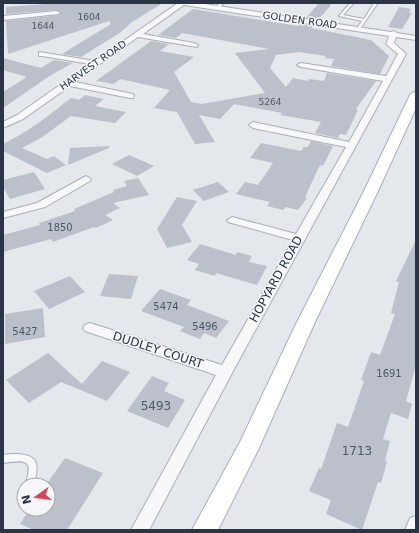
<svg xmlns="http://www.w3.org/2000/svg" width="419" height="533" font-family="'DejaVu Sans',sans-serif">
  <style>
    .building { fill: #bbc0ca }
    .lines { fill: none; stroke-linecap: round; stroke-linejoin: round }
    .service-casing { stroke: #a9aeb7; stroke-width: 2 }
    .minor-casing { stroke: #a9aeb7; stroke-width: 2 }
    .secondary-casing { stroke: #a9aeb7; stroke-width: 2 }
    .service { fill: #f7f8fa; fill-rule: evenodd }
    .minor { fill: #f7f8fa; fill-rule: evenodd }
    .secondary { fill: #fff; fill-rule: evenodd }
    .labels { text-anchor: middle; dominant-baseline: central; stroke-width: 3; stroke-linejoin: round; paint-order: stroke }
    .far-number-label { font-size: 9px; fill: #4f5766 }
    .far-street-label { font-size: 10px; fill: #2b3445; stroke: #f4f6f9 }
    .number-label { font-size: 10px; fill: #4f5766 }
    .street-label { font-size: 12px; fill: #2b3445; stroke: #f4f6f9 }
    .near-number-label { font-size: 12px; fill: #4f5766 }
  </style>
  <rect width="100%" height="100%" fill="#e4e7ec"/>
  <!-- building -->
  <path class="building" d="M58 3H163L132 22 121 32 81 57 62 54 111 24 109 21 8 54 6 21 59 15 61 13 57 10 6 14V7Z
    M319 3H328L331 5 318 20 306 18Z
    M399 7 411 9 409 13H412L402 29 388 27Z
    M193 9 298 26 300 24 313 26 311 28 371 40 389 56 380 74 331 66 334 59 325 58 326 56 299 52 276 55 270 68 286 87 293 78 308 81 309 79 324 81 327 73 376 81 356 109 358 110 346 135 340 134 338 138 315 133 321 122 280 115 282 113 234 104 220 119 199 115 215 142 195 144 177 112 154 108 170 90 120 79 114 84 96 81 151 41 169 44 160 51 194 57 174 72 191 102 202 104 265 93 235 53 269 49 182 33 176 38 158 35Z
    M3 58 41 68 54 60 73 63 51 75 3 108V92L27 77 3 70Z
    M85 95 104 99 95 106 126 112 115 123 71 116 41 138 22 148 47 159 54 156 66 165 47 173 3 151V144L20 135 40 122 71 98 79 100Z
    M311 141 333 146 323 166 320 165 305 197 307 198 298 210 286 207 283 210 267 206 270 202 236 194 245 182 258 185 273 163 250 158 261 143 301 151 304 147H308Z
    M109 146V148L68 165 70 148Z
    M129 155 154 166 137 176 112 164Z
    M34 172 45 189 10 199 3 187V180Z
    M138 178 149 195 113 203 120 208 105 215 113 220 96 228 94 227 53 242 51 239 3 252V235L40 225 39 223 75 211 74 209 114 192 113 190 127 186 124 181Z
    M218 182 229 192 204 201 193 190Z
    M177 197 197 201 182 225 192 242 167 248 157 229Z
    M416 240V365L406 401 412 404 408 419 391 413 383 439 390 441 385 461 387 462 381 483 378 482 362 530 326 514 331 500 309 491 319 468 321 469 337 423 348 427 364 381 361 380 371 352 380 355 395 314 391 313 399 282 396 281Z
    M200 244 236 255 237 252 252 256 249 262 267 266 257 285 216 273 215 276 195 270 199 264 187 260Z
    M109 274 138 276 131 299 100 296Z
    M70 276 85 292 49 309 34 291Z
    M160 289 191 300 187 305 229 321 216 338 204 333 200 339 180 331 184 327 141 311Z
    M43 308 45 337 5 344V314Z
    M48 353 82 384 102 361 130 372 107 401 61 382 29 403 6 380Z
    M152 376 169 383 164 391 185 400 168 428 127 411Z
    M65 458 103 473 67 530H34L20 524 30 509H48V482Z"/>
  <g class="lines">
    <!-- service casing -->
    <g class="service-casing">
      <path id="service" d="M220 3H224L218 9H216V7Z
        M350 3H354L343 15 364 19 374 3H378L360 29 357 28 362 21 339 16Z
        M12 454C37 453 41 463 33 485H25C34 460 27 459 3 463V455Z"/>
    </g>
    <!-- minor casing -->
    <g class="minor-casing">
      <path id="minor" d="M178 3H198L391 32 394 31 397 33 416 36V40L396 37 394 43 406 54 232 373 149 530H131L216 375 85 331 83 328 85 325 90 323 222 365 293 240 228 222 227 220 232 217 296 234 346 147 253 128 249 125 253 122 349 142 383 81 301 67 297 65 301 63 386 76 398 54 386 44 389 36 184 5 143 34 194 43 198 45 197 47 138 37 75 82 133 94 134 96 133 98H130L70 86 23 119 3 128V122L17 115 90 64 42 56H39V52L95 61Z
        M57 11 60 13 59 14 3 20V16Z
        M86 176 91 179 90 181 45 207 3 218V212L37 203Z
        M416 516V530H405L410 518Z"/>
    </g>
    <!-- secondary casing -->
    <g class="secondary-casing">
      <path id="secondary" d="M416 91V108L378 191 315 322 259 448 218 530H192L240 442 297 322 364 191 410 95 412 93Z"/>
    </g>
    <!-- service -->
    <use href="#service" class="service"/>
    <!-- minor -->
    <use href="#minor" class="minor"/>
    <!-- secondary -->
    <use href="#secondary" class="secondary"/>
  </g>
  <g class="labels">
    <!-- far-number labels -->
    <g class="far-number-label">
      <text x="89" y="17">1604</text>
      <text x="43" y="26">1644</text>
      <text x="270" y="102">5264</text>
    </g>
    <!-- far-street labels -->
    <g class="far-street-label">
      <text transform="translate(300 20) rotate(8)">GOLDEN ROAD</text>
      <text transform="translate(93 65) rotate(-35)">HARVEST ROAD</text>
    </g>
    <!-- number labels -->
    <g class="number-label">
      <text x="60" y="227">1850</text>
      <text x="166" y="306">5474</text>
      <text x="205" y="326">5496</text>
      <text x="25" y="331">5427</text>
      <text x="389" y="373">1691</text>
    </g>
    <!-- street labels -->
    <g class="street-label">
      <text transform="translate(276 279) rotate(-61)">HOPYARD ROAD</text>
      <text transform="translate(158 350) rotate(18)">DUDLEY COURT</text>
    </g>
    <!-- near-number labels -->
    <g class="near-number-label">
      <text x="156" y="406">5493</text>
      <text x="357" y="451">1713</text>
    </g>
  </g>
  <!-- border -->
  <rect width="419" height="533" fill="none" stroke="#2b3445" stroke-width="8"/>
  <!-- north arrow -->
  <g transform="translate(36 497) rotate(256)"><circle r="19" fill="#f4f6f9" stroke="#a4a8b1"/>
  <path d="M0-3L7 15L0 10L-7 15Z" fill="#d1495b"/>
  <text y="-6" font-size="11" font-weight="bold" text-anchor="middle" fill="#2b3445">N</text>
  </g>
</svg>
